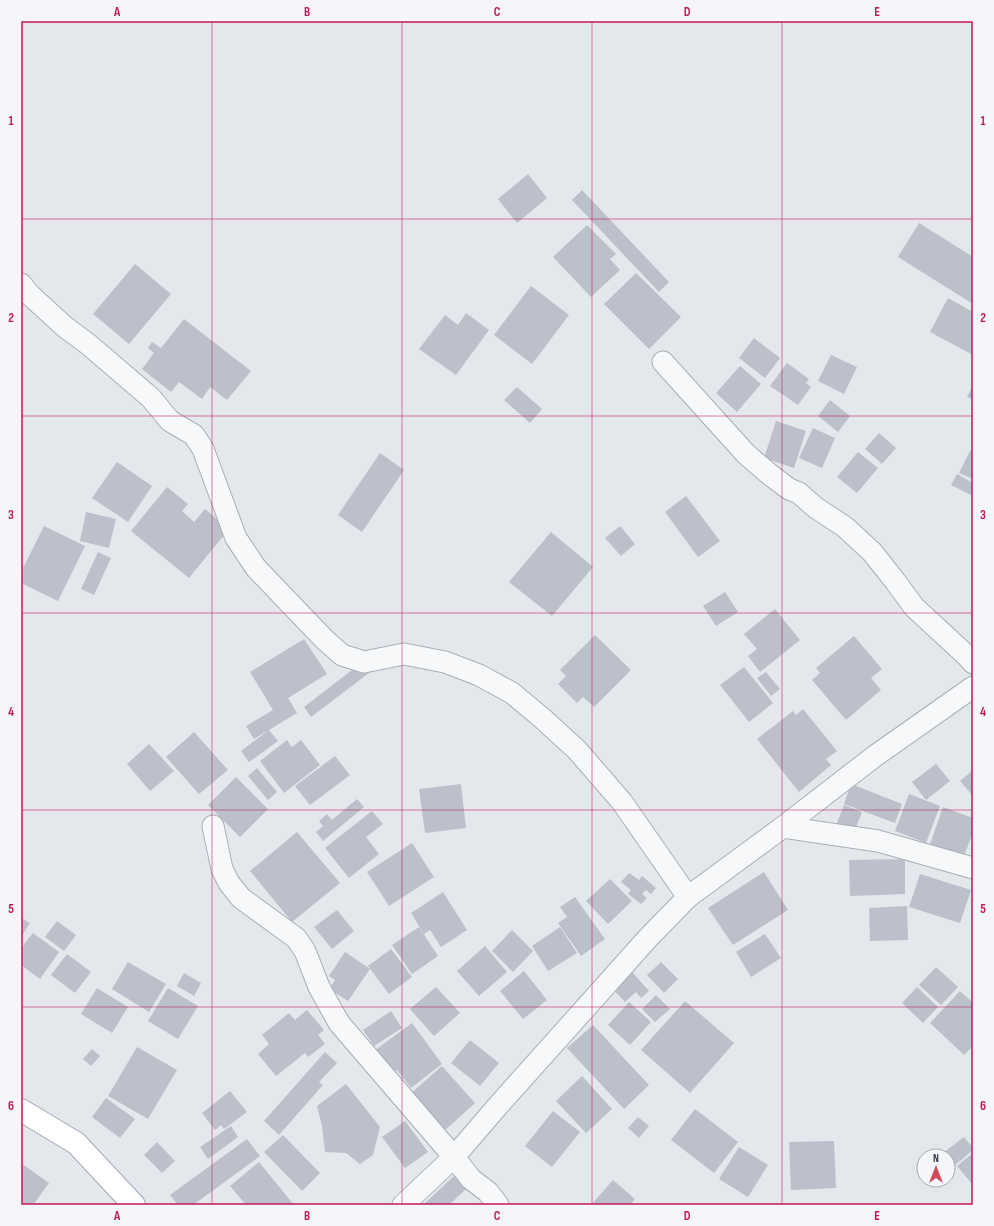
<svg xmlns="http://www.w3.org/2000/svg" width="994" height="1226" font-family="'Sofia Sans Condensed',sans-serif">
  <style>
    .building { fill: #bbc0ca }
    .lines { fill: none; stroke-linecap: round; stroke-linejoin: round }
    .street-casing { stroke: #a9aeb7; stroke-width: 23 }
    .primary-casing { stroke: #a3abb8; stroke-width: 24 }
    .street { stroke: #f7f8fa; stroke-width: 21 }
    .primary { stroke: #fff; stroke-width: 22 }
    .grid { fill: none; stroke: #c2185b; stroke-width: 1; stroke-opacity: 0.55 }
    .neatline { fill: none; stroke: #c2185b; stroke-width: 1.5 }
    .grid-label { font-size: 13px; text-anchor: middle; font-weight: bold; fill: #c2185b }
  </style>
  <rect width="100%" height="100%" fill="#e4e7ec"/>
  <!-- building -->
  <path class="building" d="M528 174 547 198 517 223 498 199Z
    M582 190 669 282 659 292 572 200Z
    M919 223 973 257V304L898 257Z
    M587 225 616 254 610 259 620 270 591 297 553 257Z
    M135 264 171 294 129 344 93 314Z
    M636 273 681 317 649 349 604 304Z
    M531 286 569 315 532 364 494 335Z
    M948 298 973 312V355L930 332Z
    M466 313 489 330 456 375 419 349 445 315 458 325Z
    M184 319 251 371 227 400 210 387 202 399 179 382 171 392 142 369 154 353 148 348 152 342 161 348Z
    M754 338 780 358 765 378 739 358Z
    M831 355 857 367 844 394 818 381Z
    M787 363 809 379 806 383 811 387 798 405 770 386Z
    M740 366 761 384 737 412 716 393Z
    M973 385V399L967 397Z
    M517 387 542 409 530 423 504 400Z
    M830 400 850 416 838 432 818 416Z
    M776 421 806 431 794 468 764 458Z
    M813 428 835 438 822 468 799 458Z
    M879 433 896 448 882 464 865 449Z
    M970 451 973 452V479L959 473Z
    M858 452 878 468 857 493 837 477Z
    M380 453 404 470 362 532 338 515Z
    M117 462 152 486 128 522 92 498Z
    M957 474 973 483V491L971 495 951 485Z
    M167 487 188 504 182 511 194 522 205 509 229 529 189 578 131 531Z
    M686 496 720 541 698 557 665 512Z
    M86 512 116 519 109 548 80 541Z
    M44 526 85 546 58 601 21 583V572Z
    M620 526 635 544 621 556 605 538Z
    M551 532 593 567 552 616 509 582Z
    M98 552 111 558 94 595 81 589Z
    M725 592 738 612 716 626 703 606Z
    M775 609 800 640 760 672 748 656 757 649 744 634Z
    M595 635 631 670 594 707 583 697 577 703 558 684 566 676 560 670Z
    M854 636 882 669 871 678 881 690 846 720 812 680 820 673 816 668Z
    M304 639 327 674 288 698 297 713 254 739 246 726 273 710 250 672Z
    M361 663 369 673 311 717 304 707Z
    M744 667 773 703 749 722 720 685Z
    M766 672 780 689 771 696 757 678Z
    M803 709 837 751 826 759 831 765 799 792 757 739 793 711 796 715Z
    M269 730 278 741 249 762 241 751Z
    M194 732 228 770 199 794 166 757Z
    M287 740 292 747 301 740 320 765 284 793 260 761Z
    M149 744 174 771 150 791 127 764Z
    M335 756 350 775 310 805 295 786Z
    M936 764 950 781 926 800 912 782Z
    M257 768 277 792 268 800 248 776Z
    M973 770V796L960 781Z
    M236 777 268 809 240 837 208 805Z
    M461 784 466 828 425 833 419 789Z
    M851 784 902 804 895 823 844 804Z
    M909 794 940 806 926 843 895 831Z
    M357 799 364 807 323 841 316 832 323 826 319 821 327 814 332 820Z
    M844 805 862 812 853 835 835 828Z
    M943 807 973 818V832L964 856 930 844Z
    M372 811 383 824 366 837 379 854 349 878 325 848Z
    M297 832 340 883 292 922 250 871Z
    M412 843 434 877 389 906 367 872Z
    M905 859V894L850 896 849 860Z
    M764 872 788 910 733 945 708 908Z
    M629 873 639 880 642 876 656 888 651 894 646 890 642 894 647 898 641 904 628 894 631 890 621 882Z
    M920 874 971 890 960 923 909 907Z
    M610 879 632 901 608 924 586 901Z
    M443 892 467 930 441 947 430 930 424 934 411 913Z
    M575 897 605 939 581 956 558 923 567 917 560 907Z
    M907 906 908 940 870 941 869 908Z
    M337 910 354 931 332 949 314 927Z
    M21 918 30 923 21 937Z
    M57 921 76 935 64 951 45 937Z
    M419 927 438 956 412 974 392 945Z
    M560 927 577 953 548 971 532 946Z
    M512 930 533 951 513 972 492 951Z
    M33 933 59 952 40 979 21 965V948Z
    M765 934 781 958 751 977 736 952Z
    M485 946 507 972 479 996 457 971Z
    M391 949 412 977 389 994 368 966Z
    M345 952 370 969 348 1001 329 989 335 980 329 976Z
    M67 954 91 972 75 993 51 975Z
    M128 962 166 984 149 1012 112 989Z
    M661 962 678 979 664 993 647 975Z
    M936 967 958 987 941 1005 919 985Z
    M524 971 547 1000 523 1019 500 991Z
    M632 972 649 991 641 998 636 992 625 1002 613 989Z
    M184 973 201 983 194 996 177 986Z
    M436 987 460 1013 434 1036 410 1009Z
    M917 987 938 1007 923 1023 902 1003Z
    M97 988 128 1007 112 1033 81 1014Z
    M168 988 198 1006 178 1039 148 1021Z
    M960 991 973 1003V1046L964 1055 930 1023Z
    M656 995 670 1009 655 1022 642 1009Z
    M685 1001 734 1043 690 1093 641 1050Z
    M629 1002 651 1022 630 1045 608 1025Z
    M307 1010 324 1030 318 1035 325 1044 308 1057 305 1053 276 1076 258 1054 269 1044 262 1035 289 1013 295 1020Z
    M391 1011 402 1028 374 1046 363 1030Z
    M412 1023 442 1064 411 1088 397 1070 391 1074 374 1051Z
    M593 1025 649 1085 624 1109 567 1048Z
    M470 1040 499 1063 480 1086 451 1063Z
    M137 1047 177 1070 148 1119 108 1096Z
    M92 1049 100 1056 91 1066 83 1059Z
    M325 1052 337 1063 319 1082 323 1085 279 1135 264 1121Z
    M442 1066 475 1103 443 1132 409 1095Z
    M582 1076 612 1109 586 1133 556 1101Z
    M346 1084 380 1127 373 1155 360 1164 346 1153 325 1152 322 1126 317 1106Z
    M230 1091 247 1112 224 1129 221 1125 215 1130 202 1113Z
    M106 1098 135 1119 120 1138 92 1117Z
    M695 1109 738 1142 714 1173 671 1140Z
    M553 1111 580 1132 552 1167 525 1146Z
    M638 1117 649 1126 639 1138 628 1128Z
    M405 1121 428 1152 405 1168 382 1137Z
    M231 1126 238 1137 208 1159 200 1147Z
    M283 1135 320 1173 302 1191 264 1152Z
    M964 1137 973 1148V1150L954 1166 948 1159V1156H946L943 1153Z
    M247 1139 260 1156 193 1205H178L170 1195Z
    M834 1141 836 1188 791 1190 789 1142Z
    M157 1142 175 1161 162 1173 144 1155Z
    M739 1147 768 1165 748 1197 719 1179Z
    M973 1153V1185L957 1166Z
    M259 1162 294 1205H246L230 1186Z
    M21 1163 49 1183 33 1205H21Z
    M454 1176 466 1189 449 1205H423Z
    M613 1180 635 1199 630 1205H591Z"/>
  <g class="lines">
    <!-- street casing -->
    <g class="street-casing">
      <path id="street" d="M21 284 30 295 65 327 88 344 151 398 170 421 194 435 203 449 236 538 256 568 324 639 342 655 364 662 404 654 445 662 479 675 512 693 542 718 577 750 622 802 688 897
        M663 362 746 454 768 473 789 489 799 493 816 508 845 527 872 552 895 581 914 607 967 656 973 663
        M213 826 222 869 229 883 241 898 296 938 305 951 319 987 339 1023 454 1157 471 1179 488 1192 498 1205
        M783 827 878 841 973 868
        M403 1205 454 1157 496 1108 648 938 688 897 783 827 875 756 973 687"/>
    </g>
    <!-- primary casing -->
    <g class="primary-casing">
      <path id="primary" d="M21 1110 76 1143 134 1205"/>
    </g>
    <!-- street -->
    <use href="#street" class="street"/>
    <!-- primary -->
    <use href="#primary" class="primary"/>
  </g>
  <!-- grid -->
  <path class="grid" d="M212 21V1205M402 21V1205M592 21V1205M782 21V1205M21 219H973M21 416H973M21 613H973M21 810H973M21 1007H973"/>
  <!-- border -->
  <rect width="994" height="1226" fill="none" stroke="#f4f6f9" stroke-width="44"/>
  <!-- north arrow -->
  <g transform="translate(936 1168)"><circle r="19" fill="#f4f6f9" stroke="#a4a8b1"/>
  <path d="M0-3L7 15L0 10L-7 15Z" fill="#d1495b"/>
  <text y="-6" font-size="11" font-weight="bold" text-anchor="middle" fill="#2b3445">N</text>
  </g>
  <rect x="22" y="22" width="950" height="1182" class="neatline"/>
  <g class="grid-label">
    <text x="117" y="16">A</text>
    <text x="307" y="16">B</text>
    <text x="497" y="16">C</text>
    <text x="687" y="16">D</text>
    <text x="877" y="16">E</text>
    <text x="11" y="125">1</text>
    <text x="983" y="125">1</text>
    <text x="11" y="322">2</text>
    <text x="983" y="322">2</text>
    <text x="11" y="519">3</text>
    <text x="983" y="519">3</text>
    <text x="11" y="716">4</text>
    <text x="983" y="716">4</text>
    <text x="11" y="913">5</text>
    <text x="983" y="913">5</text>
    <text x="11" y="1110">6</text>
    <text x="983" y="1110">6</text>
    <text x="117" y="1220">A</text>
    <text x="307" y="1220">B</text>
    <text x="497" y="1220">C</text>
    <text x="687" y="1220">D</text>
    <text x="877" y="1220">E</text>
  </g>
</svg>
